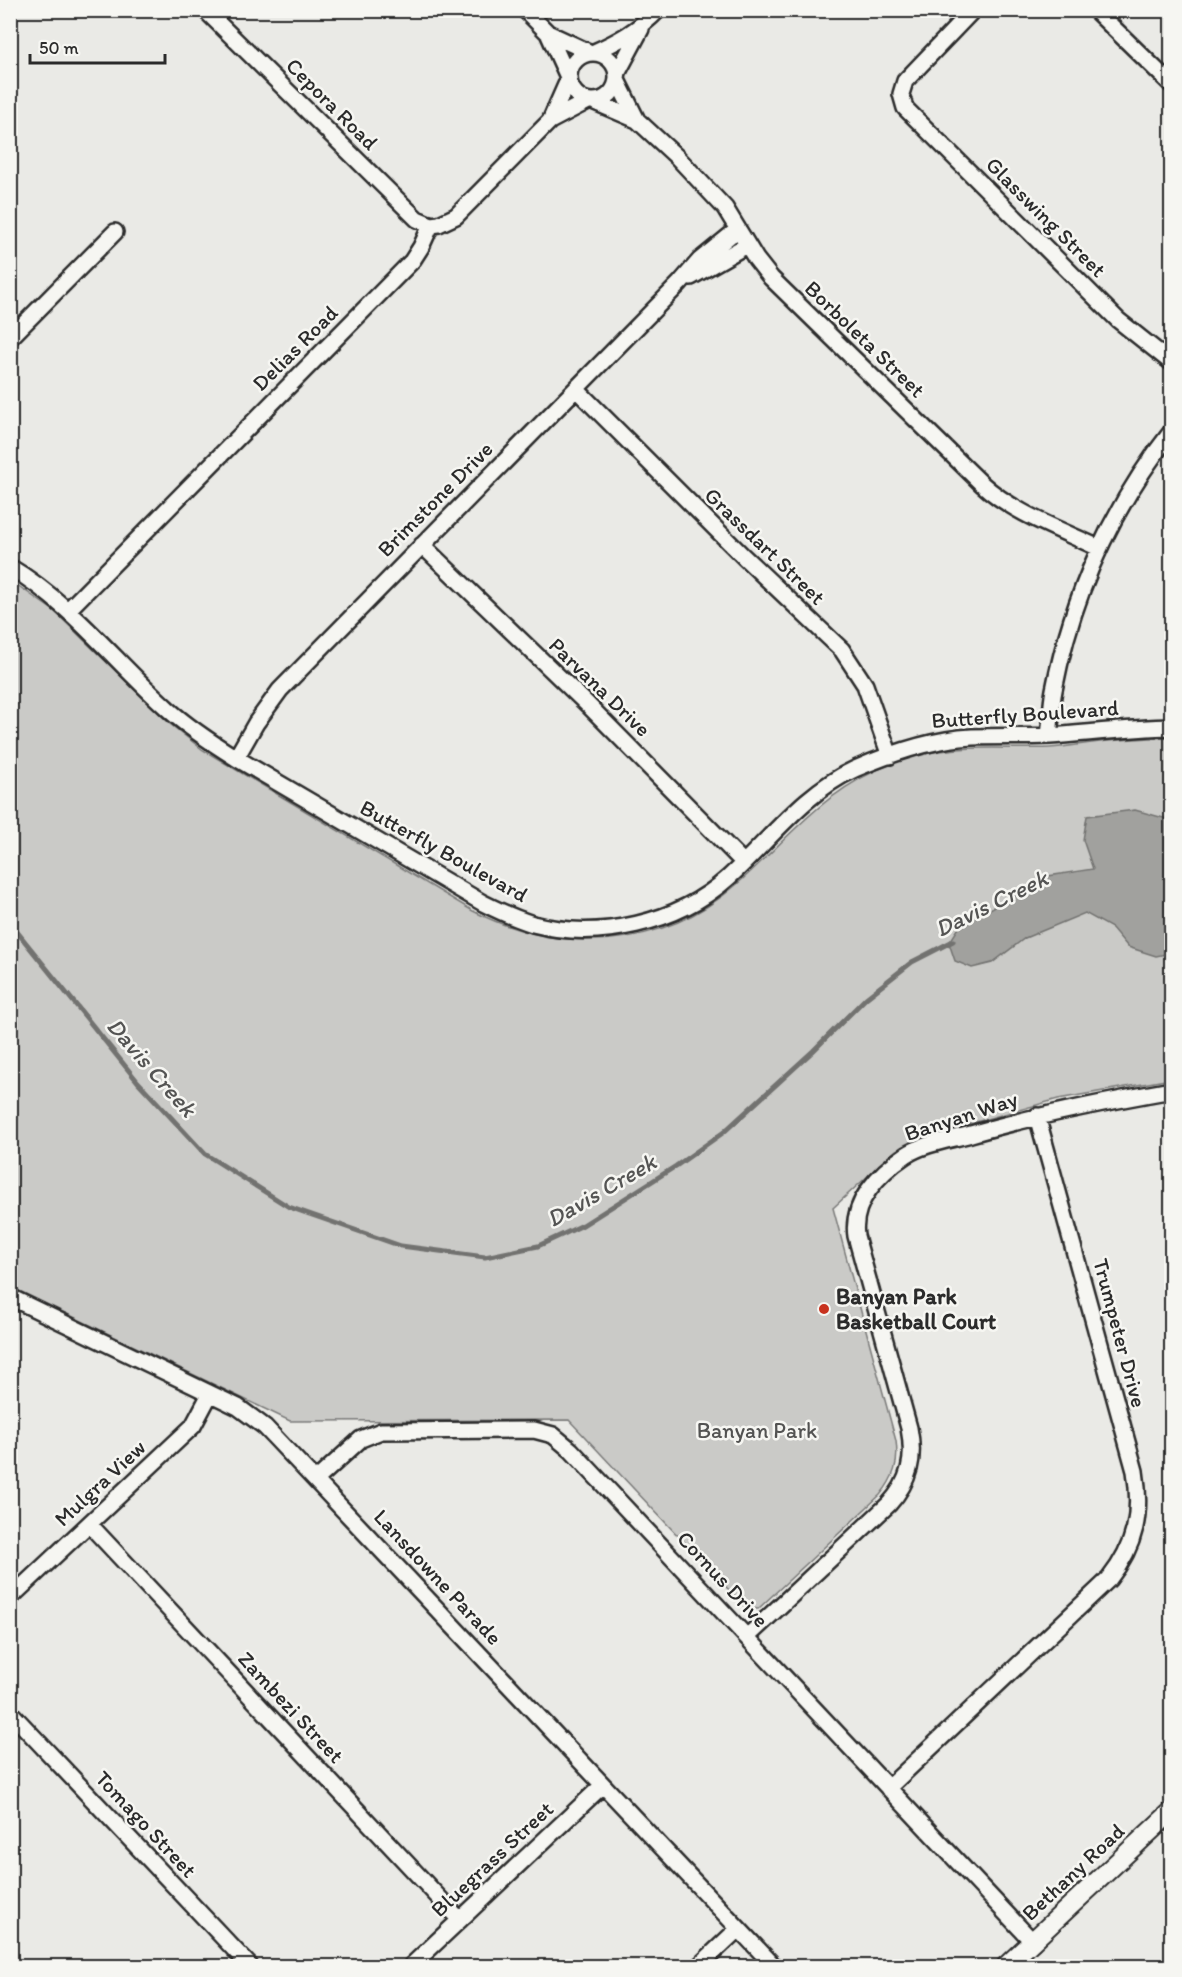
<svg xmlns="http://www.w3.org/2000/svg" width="1182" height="1977" font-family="Itim,sans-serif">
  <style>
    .green { fill: #cacac7; stroke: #7a7a79; stroke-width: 1.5 }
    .water { fill: #a1a19e; stroke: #727270; stroke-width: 1.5 }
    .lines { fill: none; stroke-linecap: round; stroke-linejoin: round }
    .stream { stroke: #727270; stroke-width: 5 }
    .minor-casing { stroke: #2b2b2b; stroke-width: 20 }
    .tertiary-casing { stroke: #2b2b2b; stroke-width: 22 }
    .minor { stroke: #f6f6f2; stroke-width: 15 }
    .tertiary { stroke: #f6f6f2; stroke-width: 18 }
    .poi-dot { fill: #c8321e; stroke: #f6f6f2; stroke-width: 2 }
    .labels { text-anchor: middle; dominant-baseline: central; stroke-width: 5; stroke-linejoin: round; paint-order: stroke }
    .street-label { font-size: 22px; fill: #2b2b2b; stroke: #f6f6f2 }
    .poi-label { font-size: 22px; font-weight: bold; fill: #2b2b2b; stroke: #f6f6f2; text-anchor: start }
    .park-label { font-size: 22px; fill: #535352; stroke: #f6f6f2 }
    .water-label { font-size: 24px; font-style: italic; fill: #545453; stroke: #f6f6f2 }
  </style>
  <rect width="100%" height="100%" fill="#eaeae6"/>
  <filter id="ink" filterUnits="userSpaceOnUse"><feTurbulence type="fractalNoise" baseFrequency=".0167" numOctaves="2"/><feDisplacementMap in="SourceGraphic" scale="12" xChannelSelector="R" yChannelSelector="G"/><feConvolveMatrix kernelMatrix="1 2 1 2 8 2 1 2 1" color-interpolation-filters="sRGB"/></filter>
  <g filter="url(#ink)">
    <!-- green -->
    <path class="green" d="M10 580 54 611 170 724 203 750 473 911C559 955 661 951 736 885 791 837 823 789 896 762 950 742 995 750 1049 748 1069 747 1088 743 1108 741 1129 739 1150 738 1171 737V1079L1058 1099 922 1137 896 1150 833 1208 896 1441C899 1463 894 1478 880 1495L758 1609 746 1608 569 1420 290 1421 11 1287Z"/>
    <!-- water -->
    <path class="water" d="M1135 810 1171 820V953L1156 956 1128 947 1112 928 1085 913 1025 938 992 963 972 968 955 961 949 943 960 926 1048 876 1093 869 1083 840 1087 816Z"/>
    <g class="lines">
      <!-- stream -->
      <path class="stream" d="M10 923 138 1082 205 1154 289 1207 401 1246 485 1257 538 1246 583 1225 676 1166 724 1132 813 1051 866 998 912 962 953 941"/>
      <!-- minor casing -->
      <g class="minor-casing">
        <path id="minor" d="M205 10 417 219 431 225
          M525 10 548 33 568 77
          M973 10 905 81 901 94 905 108 1118 320 1172 363
          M1095 10 1172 85
          M548 33 591 53
          M569 77a24 24 0 1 1 48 0a24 24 0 1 1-48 0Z
          M592 53C617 42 639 30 658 10
          M617 78 618 72 641 29
          M617 80 637 120
          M595 102 637 120 678 158 725 208 756 259 771 278 982 484C1015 514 1059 529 1099 548
          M550 121 569 78
          M691 277 747 245
          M10 338 115 232
          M576 389 744 557 842 650 865 685 890 756
          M422 545 588 705 744 863
          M10 567C72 604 115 662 168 709 189 728 212 743 236 758L483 903C499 911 516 919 533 924 599 941 678 923 728 878 769 841 804 792 855 769 892 753 932 739 972 737 998 736 1024 737 1050 736 1090 733 1131 728 1172 727
          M68 610 412 261 421 247 431 225 439 224 456 216 550 121 588 101
          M1049 736C1051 721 1051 705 1054 690 1072 596 1112 507 1172 431
          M236 758 256 723 280 690 680 283 700 260 738 229
          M10 1297 238 1407 265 1427 774 1966
          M316 1480 361 1439 381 1431 534 1430 553 1435 571 1450 1033 1942
          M89 1524 460 1920
          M10 1598 193 1426 210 1394
          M747 1637 889 1504C910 1481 915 1458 909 1428L856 1236C851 1202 879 1173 906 1155 925 1143 950 1140 971 1134 1037 1115 1104 1102 1172 1090
          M10 1712 250 1966
          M888 1788 1109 1579C1136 1545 1142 1513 1135 1471L1037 1116
          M411 1966 603 1785
          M699 1966 738 1929"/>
      </g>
      <!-- tertiary casing -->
      <g class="tertiary-casing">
        <path id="tertiary" d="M1006 1966 1172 1811"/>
      </g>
      <!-- minor -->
      <use href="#minor" class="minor"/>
      <!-- tertiary -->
      <use href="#tertiary" class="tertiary"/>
    </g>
  </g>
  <!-- markers -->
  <circle class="poi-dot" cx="824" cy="1309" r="6"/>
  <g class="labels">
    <!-- street labels -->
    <g class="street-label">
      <text transform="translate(332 104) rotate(45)">Cepora Road</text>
      <text transform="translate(1046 217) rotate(45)">Glasswing Street</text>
      <text transform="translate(865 339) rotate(44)">Borboleta Street</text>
      <text transform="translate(295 348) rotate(-45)">Delias Road</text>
      <text transform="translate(435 499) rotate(-45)">Brimstone Drive</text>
      <text transform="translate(765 546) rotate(44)">Grassdart Street</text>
      <text transform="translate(600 687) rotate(44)">Parvana Drive</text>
      <text transform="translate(1025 714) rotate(-4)">Butterfly Boulevard</text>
      <text transform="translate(444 851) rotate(29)">Butterfly Boulevard</text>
      <text transform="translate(961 1116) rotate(-18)">Banyan Way</text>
      <text transform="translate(1120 1333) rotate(75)">Trumpeter Drive</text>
      <text transform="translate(100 1483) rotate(-43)">Mulgra View</text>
      <text transform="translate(438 1577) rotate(47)">Lansdowne Parade</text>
      <text transform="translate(723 1579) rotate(47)">Cornus Drive</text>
      <text transform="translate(291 1707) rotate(47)">Zambezi Street</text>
      <text transform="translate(146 1824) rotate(47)">Tomago Street</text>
      <text transform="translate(492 1859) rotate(-43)">Bluegrass Street</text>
      <text transform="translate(1073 1872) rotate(-43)">Bethany Road</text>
    </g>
    <!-- poi labels -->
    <g class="poi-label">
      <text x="836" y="1296">Banyan Park<tspan x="836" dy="25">Basketball Court</tspan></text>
    </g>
    <!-- park labels -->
    <g class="park-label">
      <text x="757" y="1430">Banyan Park</text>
    </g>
    <!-- water labels -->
    <g class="water-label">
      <text transform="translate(991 903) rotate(-26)">Davis Creek</text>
      <text transform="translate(152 1067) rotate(49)">Davis Creek</text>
      <text transform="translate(601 1190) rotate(-30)">Davis Creek</text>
    </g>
  </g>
  <!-- margin -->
  <rect width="1182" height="1977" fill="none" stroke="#f6f6f2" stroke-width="36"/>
  <rect x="18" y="18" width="1146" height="1941" fill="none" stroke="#2b2b2b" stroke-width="2" filter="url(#ink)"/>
  <!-- scale -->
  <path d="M30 54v9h135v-9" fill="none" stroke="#2b2b2b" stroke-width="3"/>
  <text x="39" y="54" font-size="18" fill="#2b2b2b" stroke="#f6f6f2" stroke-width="4.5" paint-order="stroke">50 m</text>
</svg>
